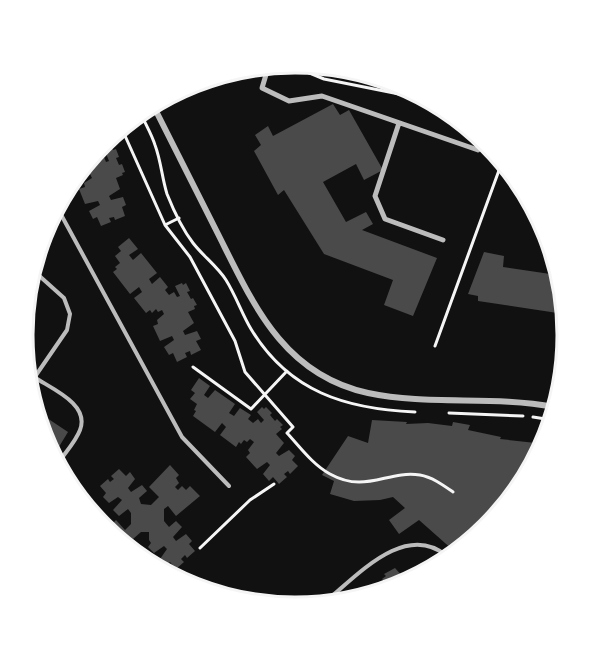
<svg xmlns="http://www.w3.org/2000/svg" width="591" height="670" font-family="Raleway,sans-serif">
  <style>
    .building { fill: #4a4a4a }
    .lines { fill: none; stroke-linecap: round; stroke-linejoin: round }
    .path { stroke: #f5f5f5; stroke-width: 3 }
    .service { stroke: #bcbcbc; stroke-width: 4 }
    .pedestrian { stroke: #bcbcbc; stroke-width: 5 }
    .minor { stroke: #bcbcbc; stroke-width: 6 }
    .rim { fill: none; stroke: #f5f5f5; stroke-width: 3 }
  </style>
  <rect width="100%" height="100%" fill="#111"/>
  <!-- building -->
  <path class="building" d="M333 104 340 115 349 110 383 170 364 180 356 164 323 182 346 222 366 212 373 224 362 230 437 258 413 316 384 305 393 280 324 254 284 190 278 195 254 151 261 145 255 135 268 126 273 136Z
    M112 148 113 150 116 149 119 157 116 158 119 165 122 164 125 172 122 173 123 175 116 178 120 189 109 196 111 200 123 197 126 205 122 207 125 216 115 220 114 217 109 218 111 222 101 226 97 217 93 219 89 211 100 205 98 201 85 204 79 189 85 187 84 183 92 178 89 172 86 175 83 171 94 154 98 160 104 157 106 162 109 161 105 151Z
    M129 238 138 249 129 255 133 260 141 253 157 273 149 279 152 284 160 277 168 287 165 290 169 295 174 292 177 297 180 296 175 286 182 283 183 285 186 283 190 291 187 292 191 299 193 298 197 305 194 306 195 309 188 312 194 323 183 331 185 335 197 331 201 339 196 341 201 350 191 355 190 351 185 353 187 357 177 362 173 353 169 355 164 347 174 340 172 336 160 341 153 326 158 324 157 320 164 314 162 310 158 312 156 309 152 313 150 310 146 313 134 298 142 292 139 287 130 294 113 272 117 269 115 267 120 263 115 256 121 251 118 247Z
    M484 252 504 256 503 267 557 275 564 314 478 301V296L468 294Z
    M199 378 210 386 204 395 208 398 215 390 235 404 229 413 234 416 240 408 251 415 248 419 253 423 258 419 261 423 264 420 257 412 262 407 264 409 266 407 272 413 270 415 275 421 277 419 283 425 280 427 282 429 276 434 284 443 276 453 279 456 289 450 295 456 292 460 298 466 290 474 288 471 284 474 287 477 279 484 273 477 269 481 263 474 270 465 267 462 257 469 246 457 250 453 248 450 254 442 250 439 247 442 244 440 241 444 239 442 236 447 220 435 226 427 222 423 215 432 193 416 196 411 194 410 197 404 190 399 195 393 191 390Z
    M38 412 68 432 54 455 43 439Z
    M372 420 407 422 406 424 428 423 452 426 453 422 470 425 468 430 501 437 500 439 545 444 488 528 454 551 419 520 399 534 389 520 405 508 393 497 380 500 354 501 330 494 334 481 322 475 348 436 368 443Z
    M170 465 179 475 176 478 179 483 175 487 178 490 182 486 186 490 190 486 200 496 176 516 168 506 164 509V521L169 527 176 521 182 527 173 537 176 541 186 534 192 541 189 544 195 551 187 558 185 555 181 559 184 562 176 569 170 562 166 565 160 559 167 549 164 546 154 553 148 547 151 543 149 540V532H141L133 539 143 549 139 553 106 530 116 520 125 530 131 524V513L128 509 119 516 113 510 122 500 118 497 109 503 103 497 106 493 100 486 108 479 110 482 114 479 111 476 119 469 126 476 130 472 135 479 128 488 131 492 142 485 147 491 139 498 141 504 151 505 159 497 149 487Z
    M395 568 403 577 399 580 403 585 400 587 367 594 375 583 376 585 380 582 383 585 385 582 382 579 386 576 384 574Z"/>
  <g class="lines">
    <!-- path -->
    <path class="path" d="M288 64 324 79 424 99
      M142 116C146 125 152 135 155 145 161 161 162 178 167 194 173 209 183 230 193 243 203 256 217 266 226 280 236 296 242 314 251 329 289 392 346 409 415 412
      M122 129 165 225 190 257 235 341 245 372 293 427 287 433C300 447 313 465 330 474 366 494 387 470 420 475 432 477 443 485 453 492
      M165 225 179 218
      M435 346 502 162
      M193 367 251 409 287 371
      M449 413 523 416
      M533 417 552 420
      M200 548 250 500 274 484"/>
    <!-- service -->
    <path class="service" d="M58 209 182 437 229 486
      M25 323 27 314
      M34 377C52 389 90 404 80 430 76 441 65 453 59 462
      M32 381 67 330 70 314 64 298 35 272
      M325 602C357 576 405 521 447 556"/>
    <!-- pedestrian -->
    <path class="pedestrian" d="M268 68 262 88 289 101 322 96 478 150
      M399 123 375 196 385 219 443 240"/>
    <!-- minor -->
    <path class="minor" d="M154 107C175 148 195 189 216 230 252 301 281 374 368 393 429 406 493 395 554 407"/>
  </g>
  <!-- crop -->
  <path d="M0 0H591V670H0ZM33 335a262 262 0 1 1 524 0a262 262 0 1 1-524 0Z" fill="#fff" fill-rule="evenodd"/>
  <path class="rim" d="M33 335a262 262 0 1 1 524 0a262 262 0 1 1-524 0Z"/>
</svg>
